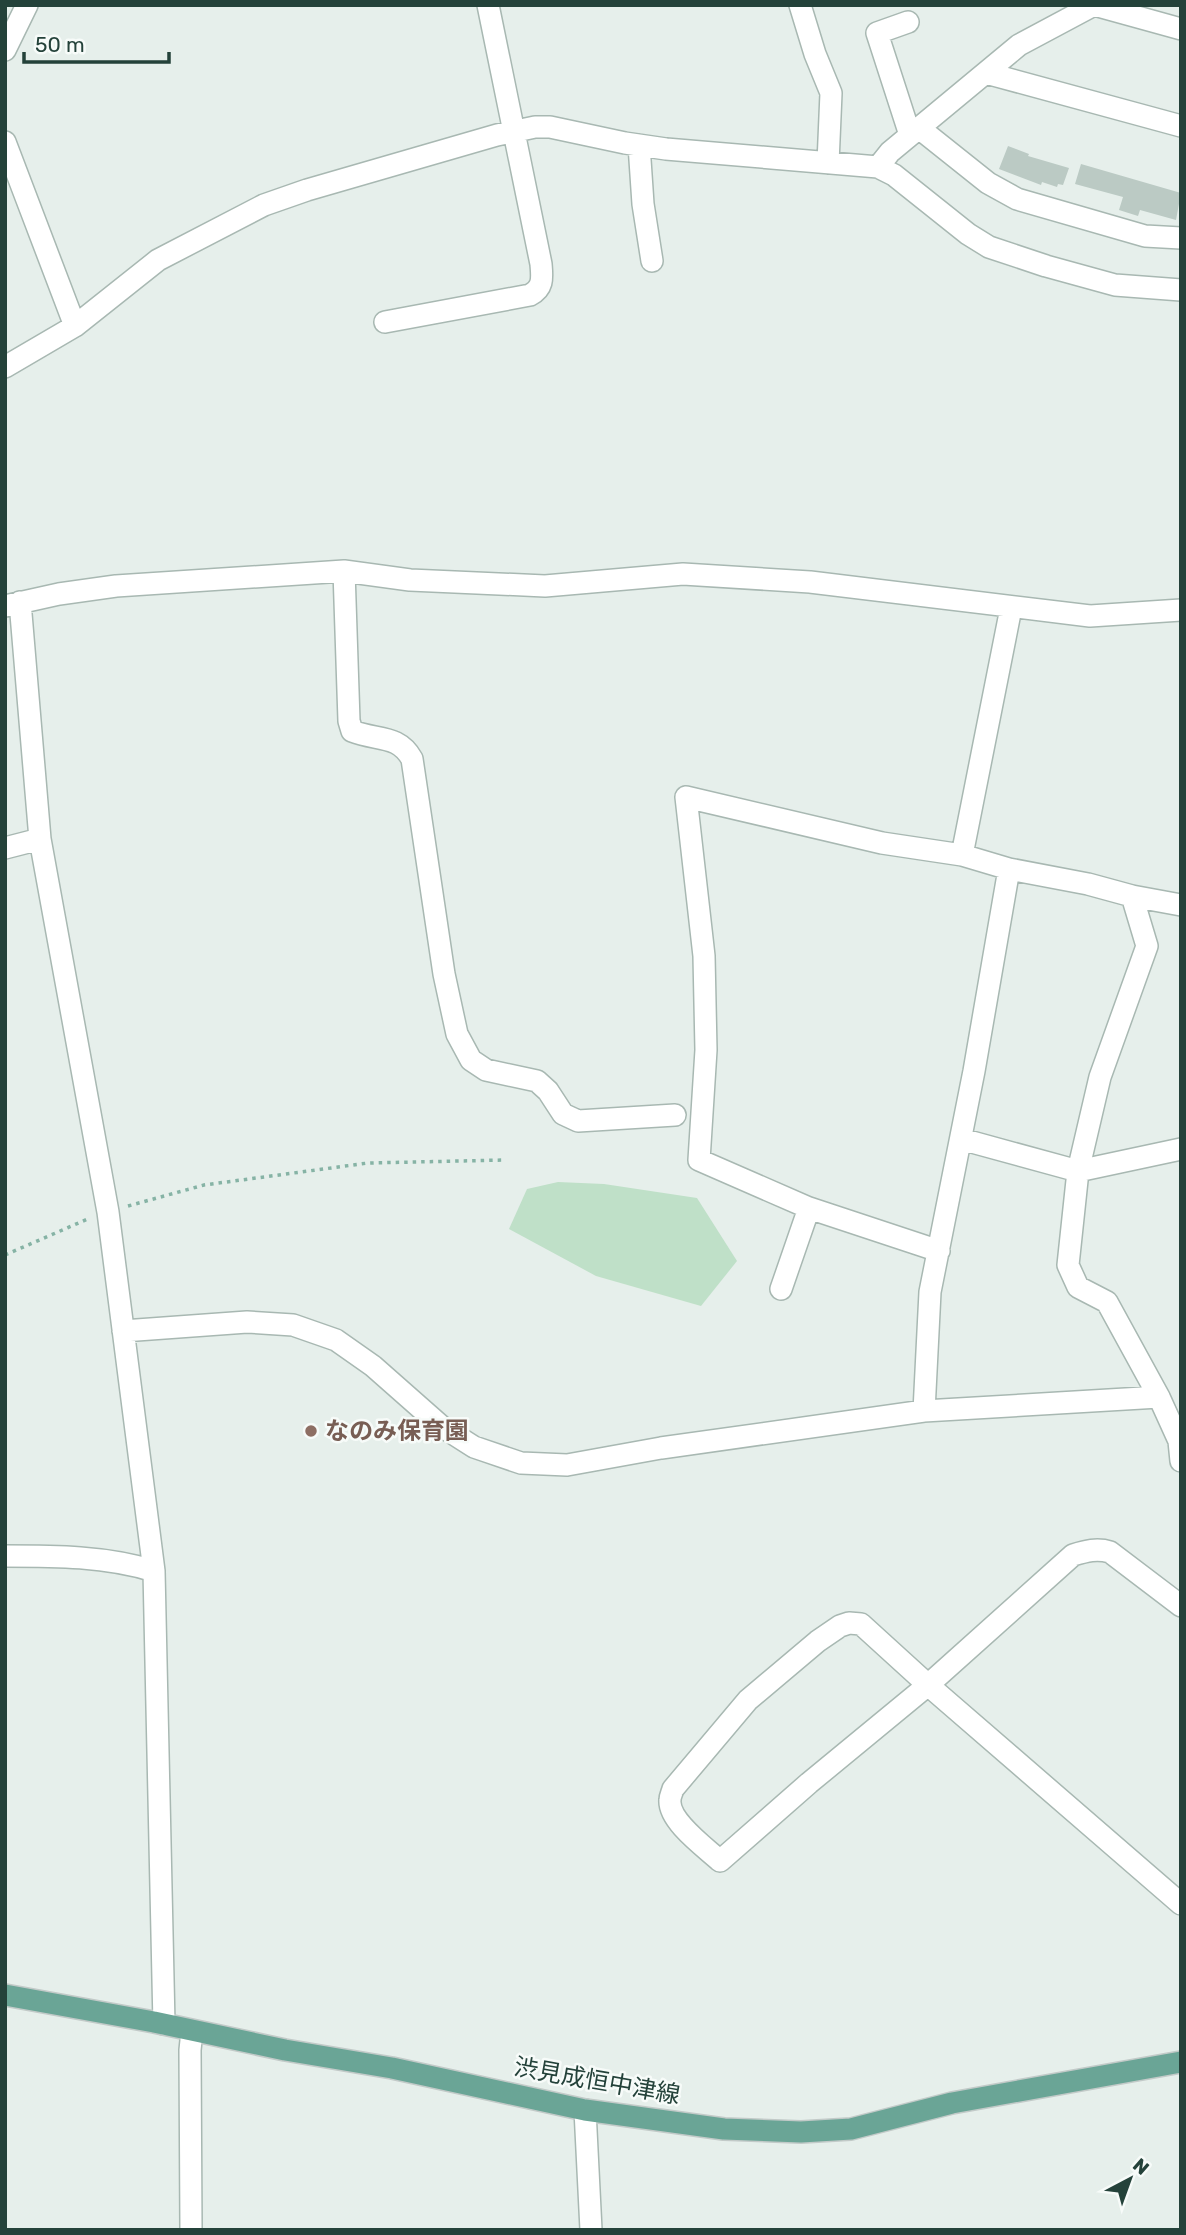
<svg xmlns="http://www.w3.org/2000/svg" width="1186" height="2235" font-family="Rubik,'Noto Sans JP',sans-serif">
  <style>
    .green { fill: #bfe0c8 }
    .building { fill: #bbcac4 }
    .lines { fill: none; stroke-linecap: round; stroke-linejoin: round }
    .minor-casing { stroke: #a8b8b2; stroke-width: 24 }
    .major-casing { stroke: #c2cac8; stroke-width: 24 }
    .path { stroke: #86b3a5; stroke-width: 3.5; stroke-dasharray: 3.5 5; stroke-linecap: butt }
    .minor { stroke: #fff; stroke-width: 21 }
    .major { stroke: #6aa596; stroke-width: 21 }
    .education-dot { fill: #8d6e63; stroke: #f7fbf9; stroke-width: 2.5 }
    .labels { text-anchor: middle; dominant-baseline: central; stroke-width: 5; stroke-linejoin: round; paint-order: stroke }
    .education-label { font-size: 24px; font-weight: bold; fill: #785e54; stroke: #f7fbf9; text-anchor: start }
    .street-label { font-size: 24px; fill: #24423a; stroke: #f7fbf9 }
  </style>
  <rect width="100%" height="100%" fill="#e6efeb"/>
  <!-- green -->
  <path class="green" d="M558 1182 604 1184 697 1198 737 1261 701 1306 596 1276 509 1229 527 1189Z"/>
  <!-- building -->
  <path class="building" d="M1008 146 1029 154 1028 156 1069 168 1063 185 1058 184 1057 187 1042 182 1041 185 999 169Z
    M1081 164 1181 193 1176 220 1140 210 1138 216 1119 210 1123 197 1075 184Z"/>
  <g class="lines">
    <!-- minor casing -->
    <g class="minor-casing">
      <path id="minor" d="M800 5 815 54 831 93 828 163
        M1094 5 1181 29
        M908 22 877 33 910 135
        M5 50 27 5
        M986 73 1181 126
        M919 128 988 183 1017 199 1145 236 1181 238
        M5 142 75 326
        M639 145 643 204 652 261
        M878 167 890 152 1019 45 1094 5
        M385 322 530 295C544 288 542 277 541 264L488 5
        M5 367 75 326 158 260 264 205 307 190 497 135 535 127H550L625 143 666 149 878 167 894 175 968 234 989 247 1046 266 1115 285 1181 290
        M344 571 349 721 352 731C377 741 398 734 412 759L444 974 457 1034 471 1060 486 1070 537 1081 548 1091 563 1114 578 1121 675 1115
        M20 602 40 839 108 1212 154 1571 164 2024
        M5 606 59 594 116 586 344 571 410 580 545 586 683 574 810 582 1090 616 1181 610
        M5 848 40 839
        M962 855 1011 608
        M1132 896 1147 946 1100 1077 1078 1171 1068 1265 1078 1287 1107 1302 1159 1397 1179 1441 1181 1461
        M961 1139 1078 1171 1181 1149
        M939 1251 809 1208 699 1160 706 1050 704 956 686 797 882 843 962 855 1009 869 1088 884 1132 896 1181 905
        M781 1289 809 1208
        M123 1331 247 1322 293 1325 336 1340 373 1366 441 1426 474 1447 521 1463 567 1465 661 1448 924 1411 1159 1397
        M924 1411 930 1292 974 1071 1009 869
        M5 1556C55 1556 106 1556 154 1571
        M1181 1606 1110 1552C1097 1548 1086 1551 1073 1555L928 1685 1181 1904
        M849 1623 861 1624 928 1685 809 1783 720 1861C706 1848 668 1821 670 1800 670 1796 672 1793 673 1789L748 1700 818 1641 840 1626Z
        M585 2110 591 2230
        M191 2230 190 2050 192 2031"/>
    </g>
    <!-- major casing -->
    <g class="major-casing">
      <path id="major" d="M5 1995 154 2022 285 2050 392 2068 585 2110 724 2129 801 2132 851 2129 952 2103 1181 2062"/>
    </g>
    <!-- path -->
    <path class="path" d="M128 1206 204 1185 368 1163 506 1160
      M5 1255 90 1218"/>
    <!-- minor -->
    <use href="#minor" class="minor"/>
    <!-- major -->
    <use href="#major" class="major"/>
  </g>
  <!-- markers -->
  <circle class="education-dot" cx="311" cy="1431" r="7"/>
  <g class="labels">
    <!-- education labels -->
    <g class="education-label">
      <text x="325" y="1431">なのみ保育園</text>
    </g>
    <!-- street labels -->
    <g class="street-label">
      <text transform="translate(597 2081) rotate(10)">渋見成恒中津線</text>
    </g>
  </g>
  <!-- border -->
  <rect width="1186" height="2235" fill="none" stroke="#24423a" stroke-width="14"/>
  <!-- north arrow -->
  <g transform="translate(1130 2179) rotate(41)" stroke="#f7fbf9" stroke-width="5" paint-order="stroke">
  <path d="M0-5L12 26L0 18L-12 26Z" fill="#24423a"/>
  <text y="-10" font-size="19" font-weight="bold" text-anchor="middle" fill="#24423a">N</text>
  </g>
  <!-- scale -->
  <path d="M24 52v10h145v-10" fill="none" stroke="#24423a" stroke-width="3.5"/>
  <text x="35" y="52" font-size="21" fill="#24423a" stroke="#f7fbf9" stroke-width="5" paint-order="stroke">50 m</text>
</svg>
